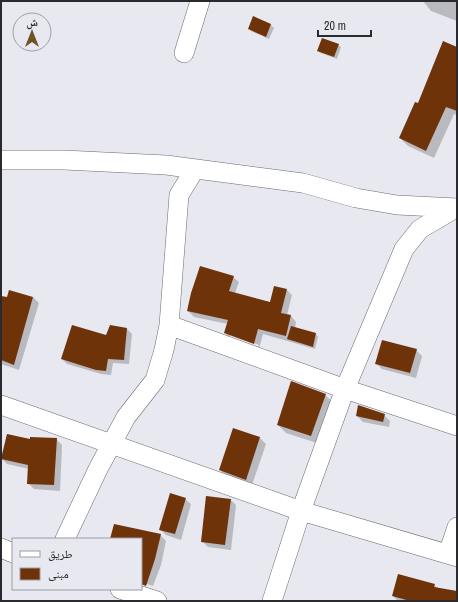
<svg xmlns="http://www.w3.org/2000/svg" width="458" height="602" font-family="'Archivo Narrow','Noto Naskh Arabic',sans-serif">
  <style>
    .shadow { fill: #0003; fill-rule: evenodd }
    .building { fill: #6f330a }
    .lines { fill: none; stroke-linecap: round; stroke-linejoin: round }
    .minor-casing { stroke: #6b6a72; stroke-width: 20 }
    .minor { stroke: #fff; stroke-width: 19 }
  </style>
  <rect width="100%" height="100%" fill="#e8e8f1"/>
  <!-- shadow -->
  <path class="shadow" d="M423 1H457V21L431 11Z
    M253 18 271 25 274 28 269 39 251 31 249 28Z
    M338 45 341 47 337 59 321 53 318 51Z
    M457 48V115L454 114 434 158 408 146 400 138Z
    M233 277 239 282 235 293 271 303 287 290 292 295 287 315 291 316 296 322 295 328 316 334 318 337 315 349 263 334 259 349 231 339 225 333 228 324 194 317 188 311ZM230 334 259 345 258 347 230 337Z
    M1 297 8 298 33 297 39 303 19 370 1 364Z
    M127 329 132 334 129 364 113 363 111 375 101 374 67 364 62 359 106 336Z
    M416 350 422 356 416 378 382 369 376 363Z
    M325 395 334 403 320 444 286 433 278 425Z
    M384 415 390 421 389 427 363 422 357 416Z
    M234 430 260 438 266 444 252 485 226 476 220 470Z
    M7 435 30 441 56 439 62 445 60 491 34 489 28 483 29 469 7 464 1 458Z
    M185 499 191 504 181 540 166 535 160 529Z
    M230 499 236 505 231 550 208 547 202 541Z
    M160 535 166 541 161 565 153 586 141 582V539H111Z
    M434 585 438 588 457 592V601H398L393 596Z"/>
  <!-- building -->
  <path class="building" d="M253 16 271 24 266 37 248 29Z
    M322 38 339 44 334 57 317 51Z
    M443 41 457 47V111L446 107 426 151 399 138 415 102 418 103Z
    M200 266 234 276 229 291 270 302 274 286 287 289 281 313 291 315 286 336 258 329 254 344 224 333 228 320 187 311 191 293Z
    M9 290 33 297 14 365 1 360V296L7 297Z
    M72 325 106 335 110 325 127 328 124 360 108 359 106 371 96 370 61 359Z
    M291 326 316 333 313 347 287 339Z
    M382 340 417 349 410 373 375 364Z
    M291 381 326 394 311 436 277 425Z
    M358 405 385 414 383 422 356 416Z
    M233 428 260 437 246 480 219 470Z
    M7 434 30 439V437L57 438 54 485 27 484 28 465 1 459Z
    M170 493 186 498 175 534 159 530Z
    M206 496 231 499 225 545 201 542Z
    M114 524 161 534 155 559 146 586 141 584V539H110Z
    M398 574 435 584 434 587 457 591V601H410L392 596Z"/>
  <g class="lines">
    <!-- minor casing -->
    <g class="minor-casing">
      <path id="minor" d="M184 53 200 1
        M1 160H64L166 165 303 183 356 198 397 205 457 208
        M169 325 345 389 457 426
        M1 405 301 511 457 557
        M65 539 98 469 126 417 155 380 164 350 169 325 179 195 195 169
        M1 548 13 553
        M448 554 457 527
        M120 589 157 601
        M272 601 301 511 345 389 404 249 420 229 454 209"/>
    </g>
    <!-- minor -->
    <use href="#minor" class="minor"/>
  </g>
  <!-- border -->
  <rect width="458" height="602" fill="none" stroke="#2a2a2e" stroke-width="4"/>
  <!-- legend -->
  <rect x="12" y="538" width="130" height="52" fill="#e8e8f1" stroke="#9c9ca3"/>
  <rect x="20" y="551" width="20" height="6" fill="#ffffff" stroke="#9c9ca3"/>
  <text x="48" y="558" font-size="12" fill="#2a2a2e">طريق</text>
  <rect x="20" y="568" width="20" height="12" fill="#6f330a" stroke="#9c9ca3"/>
  <text x="48" y="578" font-size="12" fill="#2a2a2e">مبنى</text>
  <!-- north arrow -->
  <g transform="translate(32 32)"><circle r="19" fill="#e8e8f1" stroke="#9c9ca3"/>
  <path d="M0-3L7 15L0 10L-7 15Z" fill="#6c5425"/>
  <text y="-6" font-size="11" font-weight="bold" text-anchor="middle" fill="#2a2a2e">ش</text>
  </g>
  <!-- scale -->
  <path d="M318 30v6h53v-6" fill="none" stroke="#2a2a2e" stroke-width="2"/>
  <text x="324" y="30" font-size="12" fill="#2a2a2e" stroke="#e8e8f1" stroke-width="3" paint-order="stroke">20 m</text>
</svg>
